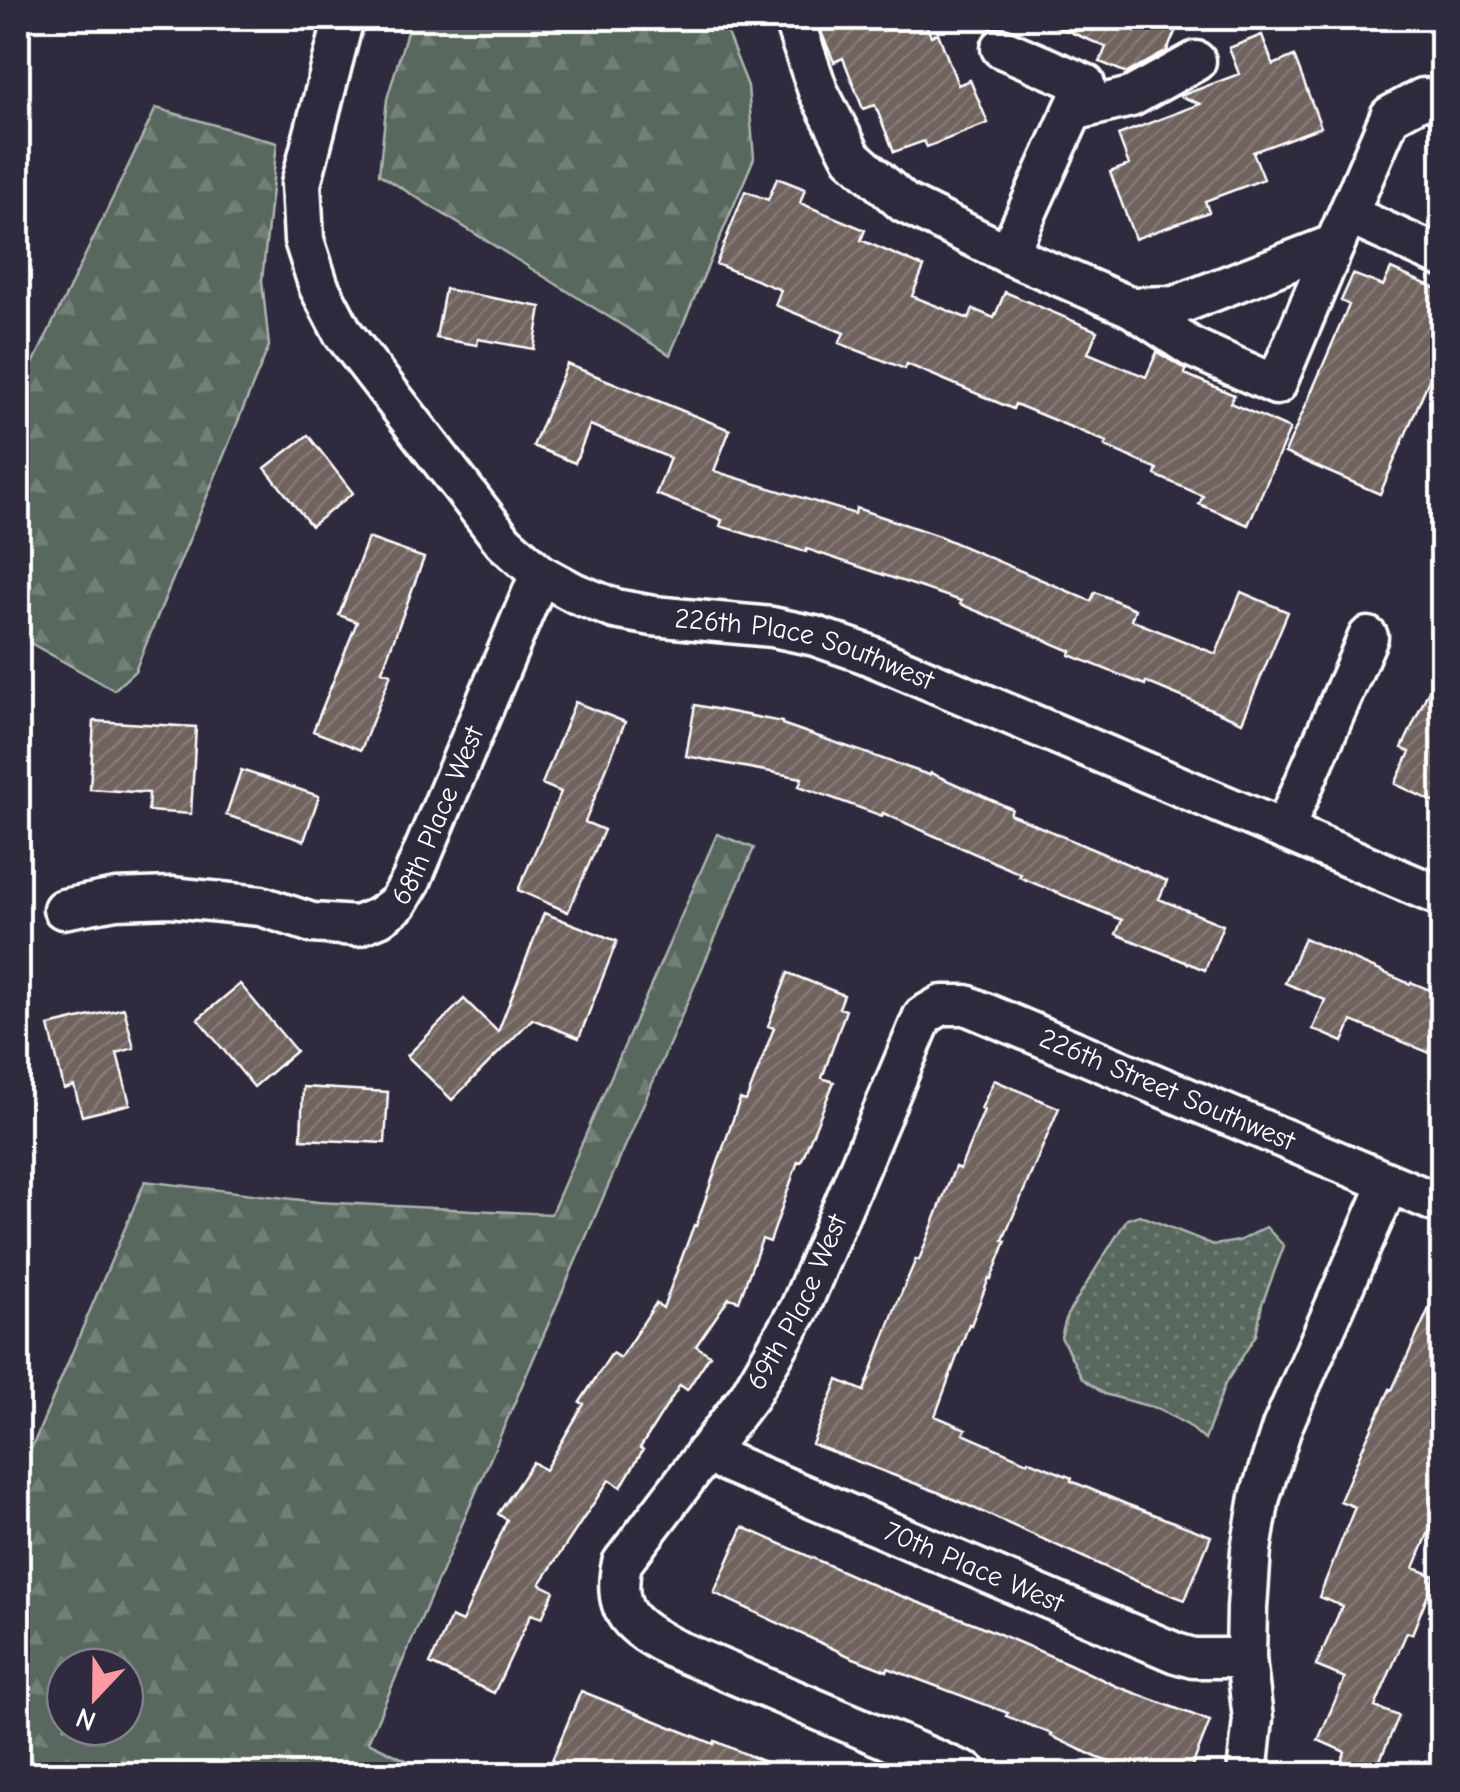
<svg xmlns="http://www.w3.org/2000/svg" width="1460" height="1792" font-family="'Comic Neue',sans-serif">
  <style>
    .grass { fill: url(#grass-dots); stroke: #acb4af; stroke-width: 2.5 }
    .forest { fill: url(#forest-firs); stroke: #acb4af; stroke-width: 2.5; fill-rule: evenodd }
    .building { fill: url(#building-hatch); stroke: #fff; stroke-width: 2.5 }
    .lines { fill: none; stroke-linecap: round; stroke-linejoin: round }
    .minor-casing { stroke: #fff; stroke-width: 45 }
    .minor { stroke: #2f2a3d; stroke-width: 38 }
    .labels { text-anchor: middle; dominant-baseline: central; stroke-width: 8; stroke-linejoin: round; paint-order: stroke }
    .street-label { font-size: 28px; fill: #fff; stroke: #2f2a3d }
  </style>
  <defs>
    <pattern id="grass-dots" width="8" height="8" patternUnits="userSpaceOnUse" patternTransform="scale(2.5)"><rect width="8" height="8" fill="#58685f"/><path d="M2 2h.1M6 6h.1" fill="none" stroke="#717f77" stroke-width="1.8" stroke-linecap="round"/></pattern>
    <pattern id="forest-firs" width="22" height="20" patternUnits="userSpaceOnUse" patternTransform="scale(2.5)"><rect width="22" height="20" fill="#58685f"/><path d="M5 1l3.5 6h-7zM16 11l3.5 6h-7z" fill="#717f77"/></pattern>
    <pattern id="building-hatch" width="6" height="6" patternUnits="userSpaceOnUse" patternTransform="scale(2.5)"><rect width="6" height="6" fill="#70625e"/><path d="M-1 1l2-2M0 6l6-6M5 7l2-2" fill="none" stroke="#857a76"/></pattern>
  </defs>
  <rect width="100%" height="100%" fill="#2f2a3d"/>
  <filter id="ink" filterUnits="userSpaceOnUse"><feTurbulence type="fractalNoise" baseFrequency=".01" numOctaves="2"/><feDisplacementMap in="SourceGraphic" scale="20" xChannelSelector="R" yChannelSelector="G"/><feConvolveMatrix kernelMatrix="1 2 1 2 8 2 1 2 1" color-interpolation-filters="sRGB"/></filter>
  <g filter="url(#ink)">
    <!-- grass -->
    <path class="grass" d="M1139 1215 1214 1245 1239 1241 1266 1227 1284 1246 1262 1304 1256 1335 1225 1384 1205 1440 1189 1426 1159 1409 1104 1394 1082 1378 1061 1337 1067 1315 1127 1219Z"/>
    <!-- forest -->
    <path class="forest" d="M411 18H721L748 86 754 158 670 355 379 174 387 99Z
      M156 108 277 143 262 280 269 346 135 671 114 690 18 636V395Z
      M717 834 754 848 368 1742 435 1774H18V1480L145 1181 318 1202 551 1214ZM65 1667H125V1727H65Z"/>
    <!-- building -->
    <path class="building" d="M847 18H923L931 36 938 33 958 85 970 80 988 123 927 147 924 141 894 152 875 105 863 109 843 58 834 62 822 34 820 28Z
      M1037 18H1181L1167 51 1127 73 1100 62 1106 47Z
      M1262 35 1273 65 1294 56 1321 127 1253 152 1264 179 1205 201 1209 212 1135 239 1110 172 1129 165 1118 135 1200 104 1180 96 1239 74 1229 48Z
      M777 178 805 189 800 203 865 230 861 240 924 267 912 296 969 319 973 309 994 318 1005 292 1097 331 1088 353 1146 377 1157 352 1186 370 1185 374 1234 395 1230 403 1290 429 1248 525 1199 504 1203 496 1155 475 1157 469 1105 446 1107 442 1015 404 1013 409 907 364 905 369 839 343 844 333 775 305 781 290 716 264 745 191 768 200Z
      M1391 269 1442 291V327L1429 358 1437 361 1380 494 1285 453 1349 305 1341 301 1353 274 1383 286Z
      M445 289 541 307 534 349 478 339 477 345 436 338Z
      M567 364 730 430 714 471 855 514 856 508 939 536 1091 601 1095 592 1135 609 1131 620 1216 654 1241 592 1288 612 1242 722 1146 682 1145 685 1070 655 1071 651 960 604 961 601 807 549 806 552 720 526 722 520 656 494 670 458 590 425 575 463 533 446Z
      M308 435 353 493 311 526 265 468Z
      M368 538 424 558 382 671 391 674 361 750 313 731 357 622 339 615Z
      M1442 662V806L1395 784 1410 752 1402 748Z
      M575 702 625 722 585 822 604 830 568 912 518 890 561 792 542 784Z
      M695 705 782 722V724L929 775 931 773 1012 809 1010 814 1167 881 1159 899 1223 925 1205 970 1116 934 1122 920 1019 877 1021 874 883 813 882 816 799 786 802 778 686 756Z
      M94 721 196 727 191 814 148 811 149 793 90 789Z
      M241 770 319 796 304 841 226 815Z
      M544 913 617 941 579 1038 532 1019 452 1100 407 1056 464 999 498 1032Z
      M1304 938 1410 984 1411 982 1442 995V1058L1352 1021 1343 1042 1313 1029 1325 1000 1285 983Z
      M788 973 844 995 839 1008 846 1010 822 1078 834 1082 801 1162 798 1161 770 1242 762 1239 739 1301 729 1298 696 1346 710 1355 687 1390 680 1385 640 1448 643 1450 621 1487 609 1480 540 1584 554 1591 542 1618 531 1614 494 1693 430 1664 451 1617 462 1622 507 1520 498 1514 533 1462 545 1470 584 1404 580 1402 612 1353 620 1358 656 1303 663 1308 694 1225 696 1226 740 1099 746 1101 774 1028 768 1026Z
      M240 984 296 1051 254 1087 198 1019Z
      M124 1008 134 1048 117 1053 130 1104 82 1116 74 1086 64 1089 49 1026Z
      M994 1080 1059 1108 1003 1240 1006 1241 991 1279 989 1278 971 1325 969 1324 935 1416 966 1429 963 1434 1027 1462 1028 1460 1072 1478 1071 1481 1126 1504 1211 1536 1185 1600 1143 1584 940 1493 812 1444 838 1380 864 1391 896 1306 916 1259 919 1260 955 1167 960 1169 984 1110 981 1109Z
      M303 1087 388 1092 385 1143 301 1139Z
      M1442 1280V1500L1414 1568 1435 1576 1412 1634 1407 1632 1375 1707 1399 1716 1374 1774H1336L1345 1752 1318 1740 1345 1678 1316 1666 1342 1606 1319 1597 1355 1507 1340 1501 1363 1447 1390 1389 1392 1390Z
      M743 1527 880 1588 976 1624 1067 1663 1116 1686 1210 1721 1189 1774H1142L1098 1758 1051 1736 1052 1734 1006 1716 1008 1713 888 1668 887 1671 851 1657 714 1593Z
      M581 1691 714 1744 715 1741 793 1774H574L550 1765Z"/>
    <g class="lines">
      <!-- minor casing -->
      <g class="minor-casing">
        <g id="minor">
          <path id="s1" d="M344 18 301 184 304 240 319 287 343 333 504 542 540 574 575 593 615 609 653 616 772 627 815 636 864 653 1442 897"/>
          <path d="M793 18 818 91 852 157 904 203 1008 254 1131 307 1175 306 1335 244 1390 116 1423 98 1442 102"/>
          <path d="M1001 48 1085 84 1008 254"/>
          <path d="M1073 111 1131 97 1196 61"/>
          <path d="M1349 215 1442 257"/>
          <path d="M1131 307 1191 347 1276 385 1335 244"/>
          <path d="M1284 830 1368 637"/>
          <path id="s2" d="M63 909 116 899 171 897 261 906 312 923 357 926 379 917 398 903 411 881 540 574"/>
          <path id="s3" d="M705 1453 1176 1653 1193 1658H1246"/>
          <path id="s4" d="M969 1774 672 1648C632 1626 611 1613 622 1563L749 1396 800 1308 923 1016 942 1005H966L1442 1205"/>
          <path d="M1247 1774 1253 1719 1246 1658 1247 1608 1251 1550 1260 1497 1282 1427 1389 1183"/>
        </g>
      </g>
      <!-- minor -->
      <use href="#minor" class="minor"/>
    </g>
  </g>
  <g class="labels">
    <!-- street labels -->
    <g class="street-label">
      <text stroke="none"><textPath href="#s1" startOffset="918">226th Place Southwest</textPath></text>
      <text stroke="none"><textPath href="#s2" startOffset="442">68th Place West</textPath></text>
      <text stroke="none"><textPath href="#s4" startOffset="1325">226th Street Southwest</textPath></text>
      <text stroke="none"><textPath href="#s4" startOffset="748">69th Place West</textPath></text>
      <text stroke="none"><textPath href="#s3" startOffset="292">70th Place West</textPath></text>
    </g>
  </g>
  <!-- margin -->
  <rect width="1460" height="1792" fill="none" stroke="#2f2a3d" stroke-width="60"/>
  <rect x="30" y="30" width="1400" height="1732" fill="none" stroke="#fff" stroke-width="4" filter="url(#ink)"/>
  <!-- north arrow -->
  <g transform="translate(95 1697) rotate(202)"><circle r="48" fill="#2f2a3d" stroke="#827f8b" stroke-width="2.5"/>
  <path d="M0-8L18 38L0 25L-18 38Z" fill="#ff9aa2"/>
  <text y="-15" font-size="28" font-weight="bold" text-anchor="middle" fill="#ffffff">N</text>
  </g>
</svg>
